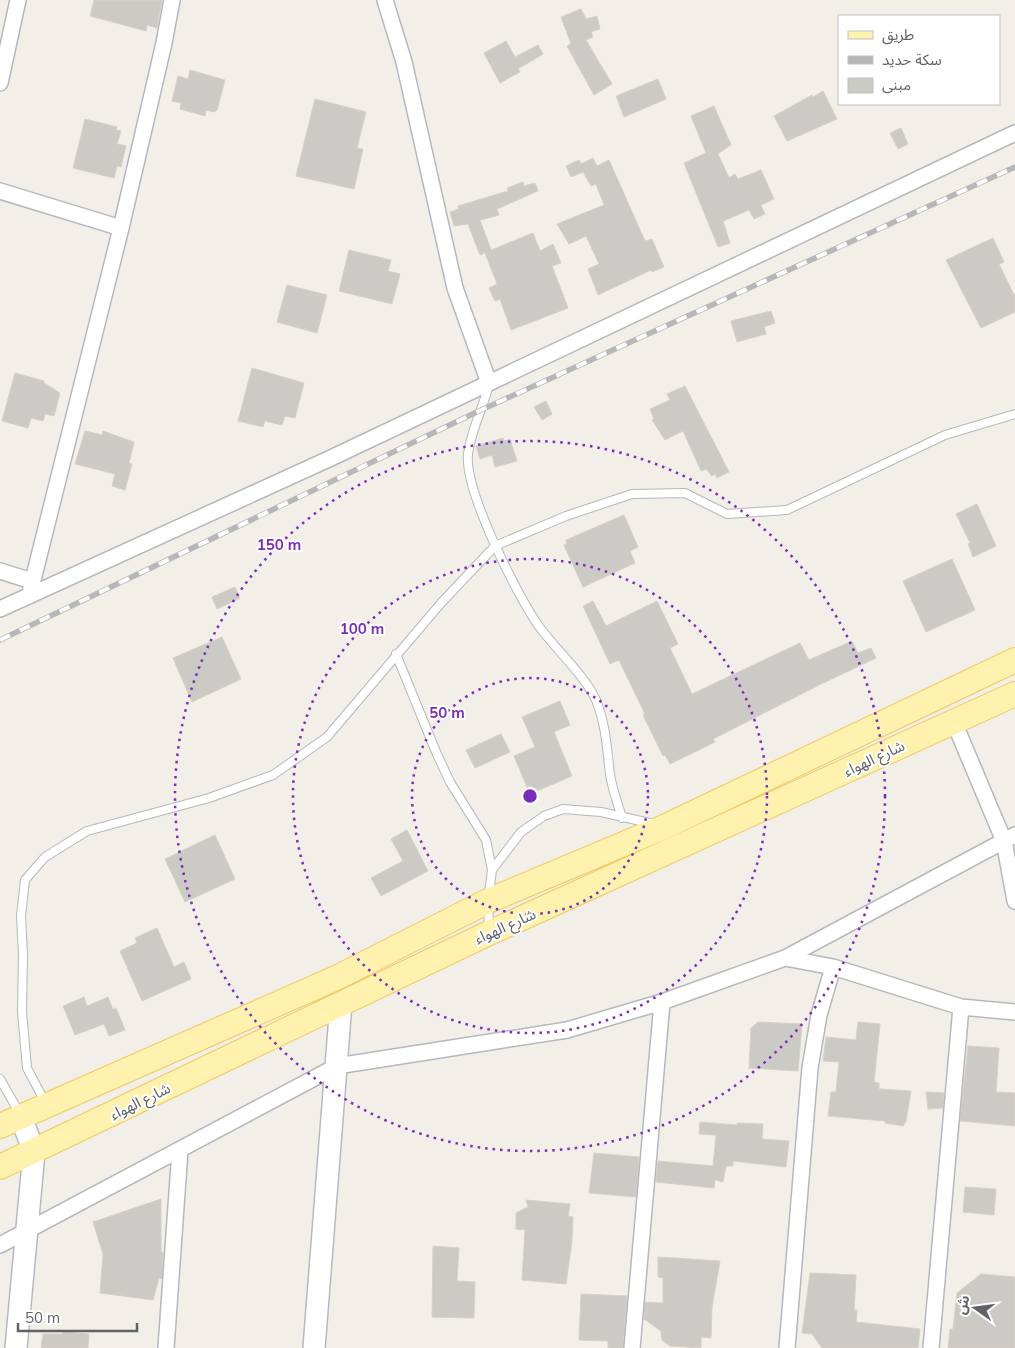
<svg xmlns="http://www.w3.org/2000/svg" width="1015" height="1348" font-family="Mulish,'Noto Sans Arabic',sans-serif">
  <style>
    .building { fill: #cccac5; stroke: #d6d1c6 }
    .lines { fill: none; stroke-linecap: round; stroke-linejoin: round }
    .lane-casing { stroke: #b5b8bc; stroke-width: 10 }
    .street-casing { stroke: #b5b8bc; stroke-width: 18 }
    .secondary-casing { stroke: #b6babf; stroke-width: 24 }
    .primary-casing { stroke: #f2c960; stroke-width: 26 }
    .lane { stroke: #fff; stroke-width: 8 }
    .street { stroke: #fff; stroke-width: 15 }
    .secondary { stroke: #fff; stroke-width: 21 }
    .primary { stroke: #fff2af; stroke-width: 24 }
    .rail-casing { stroke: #b6b7b8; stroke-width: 5.5 }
    .rail { stroke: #fff; stroke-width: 4; stroke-dasharray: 11; stroke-linecap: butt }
    .ring { fill: none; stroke: #7b2cbf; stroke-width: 2.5; stroke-dasharray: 2.5 5 }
    .labels { text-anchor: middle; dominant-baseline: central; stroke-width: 4; stroke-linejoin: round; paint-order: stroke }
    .street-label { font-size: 15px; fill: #5f6368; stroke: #fff }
    .centre { fill: #7b2cbf; stroke: #fff; stroke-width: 2.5 }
    .ring-label { font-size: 15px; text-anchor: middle; font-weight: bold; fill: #7b2cbf; stroke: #fff; stroke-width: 4; stroke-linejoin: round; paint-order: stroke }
  </style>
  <rect width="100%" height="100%" fill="#f1efe8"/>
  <!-- building -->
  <path class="building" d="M94 0H162L157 28 147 25 146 31 90 16Z
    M581 9 586 19 597 16 600 29 591 32 593 37 586 40 612 84 594 95 567 46 571 44 561 17Z
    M506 41 515 57 538 45 543 54 518 69 520 72 500 83 484 53Z
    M190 70 225 80 217 110 214 112 206 110 205 116 180 109 181 103 172 101 178 76 188 79Z
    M658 79 666 99 624 117 616 96Z
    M823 91 837 119 787 141 774 116 812 95 813 97Z
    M315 99 366 112 357 148 363 149 354 189 296 176Z
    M714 106 731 145 718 154 729 178 735 174 738 179 761 170 774 199 761 205 765 214 754 219 749 210 723 221 730 243 718 247 684 163 706 153 691 116Z
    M85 119 117 127 116 130 121 131 117 144 126 146 121 167 117 166 114 178 73 168Z
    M901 128 908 144 898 149 890 133Z
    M593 158 597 166 609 160 645 241 652 239 664 267 652 272 651 270 598 295 588 269 599 264 586 236 569 244 557 224 604 205 596 184 591 186 583 172 571 177 566 166 579 160 581 164Z
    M523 182 524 186 535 183 538 191 497 209 499 215 480 220 491 250 533 233 540 251 553 244 561 263 552 266 568 308 511 330 500 299 495 301 489 288 497 284 485 253 480 255 468 224 454 226 450 212 459 209 458 206 508 191 507 188Z
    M993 238 1004 262 999 264 1015 297V312L981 328 946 260Z
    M349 250 391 260 388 271 400 274 392 304 339 291Z
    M287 285 327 295 317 333 277 322Z
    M771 311 775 323 764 327 766 334 737 342 731 321Z
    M252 368 304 383 295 418 285 416 282 425 265 421 263 427 238 421Z
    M15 373 44 381V383L60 393 54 416 45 414 43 421 31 418 28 428 2 421Z
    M685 386 729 472 717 478 715 474 712 476 706 469 701 471 683 431 665 440 652 420 654 419 650 409 670 400 667 394Z
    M546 401 552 414 542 420 534 407Z
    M85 431 102 435 103 431 134 442 129 463 132 464 125 490 112 486 115 474 75 464Z
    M503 438 504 441 510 439 517 461 495 467 492 455 480 459 476 446Z
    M977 504 996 546 973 557 968 544 970 543 956 514Z
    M624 515 638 547 630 551 635 563 583 587 564 545 567 544 566 540Z
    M952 559 975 610 926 632 903 581Z
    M235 587 240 598 217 609 212 597Z
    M593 601 606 626 657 601 678 644 670 648 692 694 800 643 809 660 852 641 858 653 871 648 876 658 821 684 713 739 715 742 670 764 665 755 663 756 643 715 645 714 619 660 610 664 583 606Z
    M222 637 241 679 192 702 173 658Z
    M560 701 570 725 554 732 572 776 530 794 514 756 535 747 522 717Z
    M501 734 510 752 475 768 466 750Z
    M407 830 428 871 381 896 371 878 403 861 391 839Z
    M215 835 235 879 185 902 165 859Z
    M157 928 174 967 184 962 191 979 142 1001 120 951 137 943 135 938Z
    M84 997 87 1006 108 997 113 1010 116 1008 125 1030 109 1036 104 1024 75 1035 63 1006Z
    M758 1022 802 1024 798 1071 749 1068 751 1028Z
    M858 1022 880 1024 874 1082 879 1083V1089L911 1091 906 1121 903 1126 885 1123V1121L828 1116 831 1092H836L839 1062 823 1061 826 1037 856 1040Z
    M968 1046 999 1048 996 1092 1015 1093V1126L960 1121Z
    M926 1092 944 1093 943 1108 928 1109Z
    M700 1122 737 1125V1123L763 1124 762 1139 789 1141 786 1167 733 1161V1166H726L723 1182 715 1180 714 1188 656 1182 658 1161 713 1166 716 1135 699 1134Z
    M594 1153 639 1157 636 1197 589 1193Z
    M965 1187 996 1189 994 1215 963 1212Z
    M161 1199V1252H163L162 1279 159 1278 153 1300 100 1293 103 1254 93 1222Z
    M526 1200 570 1204 568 1216 573 1217 572 1241 566 1284 522 1280 525 1230 516 1229V1213L528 1207Z
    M433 1246 459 1248 457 1281 475 1282 474 1318 432 1317Z
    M658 1257 720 1261 712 1307 711 1338 701 1337V1348L670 1346 662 1340 661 1331 644 1319 645 1302 663 1303V1278L658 1277Z
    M810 1273 856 1275 854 1310H857L856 1322 920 1329 918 1348H822L812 1334 802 1333Z
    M981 1274 1015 1277V1348H948L950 1329H953L957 1293Z
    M581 1294 627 1296 623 1348H608V1341L579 1340Z
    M63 1332 89 1334 88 1348H41L43 1334H63Z"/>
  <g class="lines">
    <!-- lane casing -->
    <g class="lane-casing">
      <path id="lane" d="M489 385C483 407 471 431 468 454 464 490 516 593 538 625 555 649 584 674 596 700 606 725 607 749 610 774 612 789 618 804 622 818
        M396 654 436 752 450 782 486 840 492 870 488 901 489 928
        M492 870 521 832 544 816 563 809 601 812 654 824
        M0 1079 20 1114
        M45 1102 27 1068 22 1012 23 954 21 916 25 880 45 857 87 831 209 798 273 775 327 737 442 602 495 546 566 516 632 494 685 493 727 514 787 510 945 435 1015 414"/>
    </g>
    <!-- street casing -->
    <g class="street-casing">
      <path id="street" d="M385 0 404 62 455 288 489 383
        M0 83 18 0
        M0 191 121 228
        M0 571 32 581
        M29 596 121 228 164 43 172 0
        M0 609 331 458 1015 133
        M954 722 1004 841 1015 901
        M785 958 833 967 961 1007 1015 1012
        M0 1245 337 1066 567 1030 662 1002 785 958 1015 835
        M166 1348 180 1150
        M632 1348 662 1002
        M787 1348 810 1068 819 1015 833 967
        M931 1348 961 1007"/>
    </g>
    <!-- secondary casing -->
    <g class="secondary-casing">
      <path id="secondary" d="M16 1348 34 1152 21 1117
        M314 1348 341 1003"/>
    </g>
    <!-- primary casing -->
    <g class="primary-casing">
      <path id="primary" d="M0 1126 336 978 488 901 664 827 1015 660
        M0 1167 489 933 1015 694"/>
    </g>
    <!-- lane -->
    <use href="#lane" class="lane"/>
    <!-- street -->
    <use href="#street" class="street"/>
    <!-- secondary -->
    <use href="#secondary" class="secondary"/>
    <!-- primary -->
    <use href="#primary" class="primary"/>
    <!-- rail casing -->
    <g class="rail-casing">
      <path id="rail" d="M0 640 481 410 1015 167"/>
    </g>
    <!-- rail -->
    <use href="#rail" class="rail"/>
  </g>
  <!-- distance rings -->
  <g class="ring">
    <circle cx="530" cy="796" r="118"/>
    <circle cx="530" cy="796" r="237"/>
    <circle cx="530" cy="796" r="355"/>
  </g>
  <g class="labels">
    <!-- street labels -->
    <g class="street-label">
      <text transform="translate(874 758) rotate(-25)">شارع الهواء</text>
      <text transform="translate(505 926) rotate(-24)">شارع الهواء</text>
      <text transform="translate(140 1101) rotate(-26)">شارع الهواء</text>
    </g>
  </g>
  <circle cx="530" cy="796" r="8" class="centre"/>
  <g class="ring-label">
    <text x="279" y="550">150 m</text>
    <text x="362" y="634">100 m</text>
    <text x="447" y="718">50 m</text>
  </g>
  <!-- legend -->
  <rect x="838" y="15" width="162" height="90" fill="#ffffff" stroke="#bfc1c3"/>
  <rect x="848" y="31" width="25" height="8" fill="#fff2af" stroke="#bfc1c3"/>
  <text x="882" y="40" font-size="15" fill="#5f6368">طريق</text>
  <rect x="848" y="56" width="25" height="8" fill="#b6b7b8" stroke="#bfc1c3"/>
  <text x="882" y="65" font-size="15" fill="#5f6368">سكة حديد</text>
  <rect x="848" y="78" width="25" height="15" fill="#cccac5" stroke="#bfc1c3"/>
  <text x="882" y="90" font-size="15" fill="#5f6368">مبنى</text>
  <!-- north arrow -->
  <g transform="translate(975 1308) rotate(284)" stroke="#ffffff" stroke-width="4" paint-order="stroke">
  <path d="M0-4L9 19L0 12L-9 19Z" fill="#5f6368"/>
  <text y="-8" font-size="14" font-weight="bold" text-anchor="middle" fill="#5f6368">ش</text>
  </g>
  <!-- scale -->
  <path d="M18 1323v8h119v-8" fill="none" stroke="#5f6368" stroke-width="2.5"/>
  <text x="25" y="1323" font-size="15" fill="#5f6368" stroke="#ffffff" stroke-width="4" paint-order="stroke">50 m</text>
</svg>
